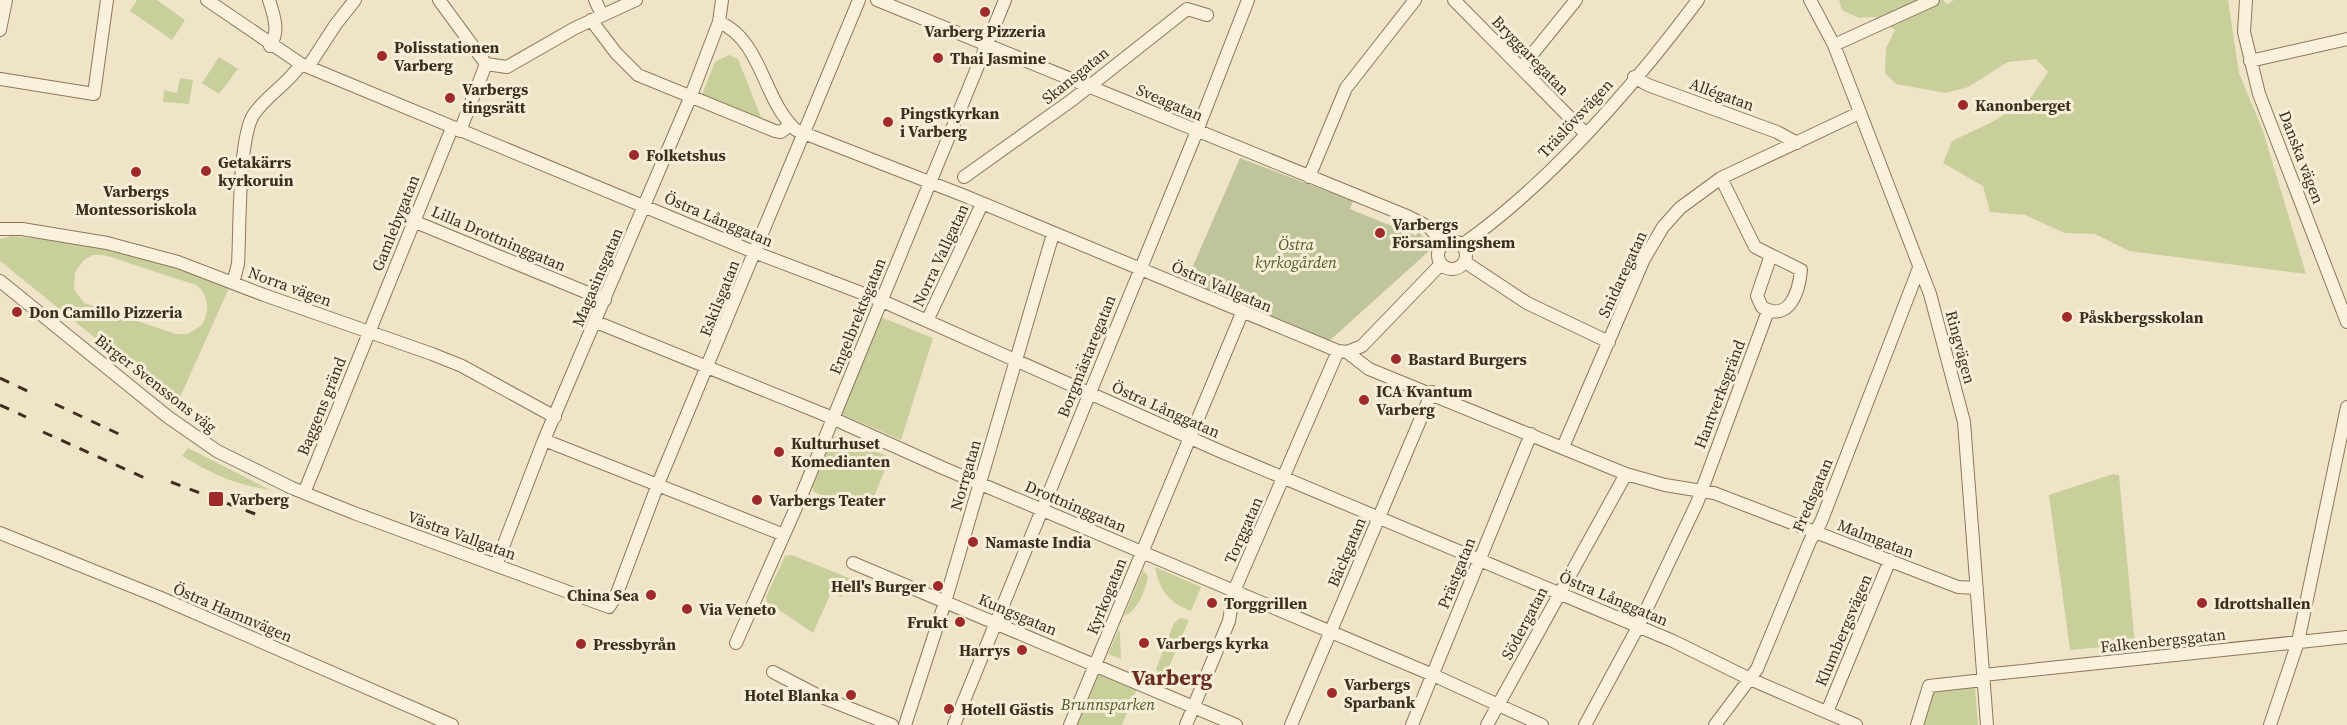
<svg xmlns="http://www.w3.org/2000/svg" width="2347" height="725" font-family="'Source Serif 4',serif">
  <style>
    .green { fill: #c9cf9b; fill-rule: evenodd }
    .cemetery { fill: #bfc49a }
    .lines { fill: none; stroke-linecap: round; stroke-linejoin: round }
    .minor-casing { stroke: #8d765c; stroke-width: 14 }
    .minor { stroke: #faf1dc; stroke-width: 12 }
    .rail { stroke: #3d2e20; stroke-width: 3; stroke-dasharray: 10 10; stroke-linecap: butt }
    .poi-dot { fill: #9e2a2b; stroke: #f7eed8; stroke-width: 2 }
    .labels { text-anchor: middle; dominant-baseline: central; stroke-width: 6; stroke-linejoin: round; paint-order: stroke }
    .poi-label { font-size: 16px; font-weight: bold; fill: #3d2e20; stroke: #f7eed8; text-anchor: start }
    .street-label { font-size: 16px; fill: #3d2e20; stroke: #f7eed8 }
    .park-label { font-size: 16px; font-style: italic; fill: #4d5a26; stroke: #f7eed8 }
    .district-label { font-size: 22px; font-weight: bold; fill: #6b2e1e; stroke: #f7eed8 }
  </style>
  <rect width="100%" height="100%" fill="#f0e4c8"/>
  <!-- green -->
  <path class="green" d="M137 0H157L185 20 172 40 130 11Z
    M1839 0H1943L1947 4 1954 0H2228L2239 73 2263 131 2306 274 2129 251 2095 234 2065 233 2025 215 1990 212 1983 186 1943 163 1952 141 1990 123 2029 100 2048 72 2036 59 2008 62 1968 87 1946 93 1896 84 1885 73 1886 48 1895 30 1874 17 1859 18 1842 10Z
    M729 55 738 59 763 122 701 97 715 62Z
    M219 57 238 69 219 94 202 83Z
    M180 78 193 80 189 104 163 102 164 90 177 93Z
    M12 236 92 245 171 265 229 288 177 404 0 261V239ZM93 255H104L196 285C209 295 210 311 202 325L188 334H176L84 303 74 289 75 272 84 260Z
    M878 316 933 338 901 440 839 413Z
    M837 436 890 457 870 507 840 495 835 501 814 492 812 486 833 438Z
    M188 448 270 490C233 484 214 475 182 456Z
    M2113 474 2119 475 2135 644 2070 650 2049 495Z
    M792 555 849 578 842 597 831 593 813 633 767 602 766 597 785 556Z
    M1155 567 1201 587 1191 611C1168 602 1160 591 1155 567Z
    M1143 570 1148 576C1146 589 1138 611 1124 616Z
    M1180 618 1189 620 1165 676 1159 673 1156 669 1174 623Z
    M1119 629 1120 633 1121 659 1108 654Z
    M1098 674 1137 689 1122 725H1077Z
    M1975 687 1978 725H1922L1933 690Z"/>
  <!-- cemetery -->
  <path class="cemetery" d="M1240 158 1353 201 1350 209 1416 236 1418 231 1430 246 1429 251 1328 342 1186 282Z"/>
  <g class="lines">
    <!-- minor casing -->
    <g class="minor-casing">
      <path id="minor" d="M207 0 301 64 754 252 880 300 1222 452 1673 641 1750 679 1856 725
        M269 0C274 16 280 31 270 46
        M439 0 486 64 460 131
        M595 0 602 15
        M877 0 1407 216 1429 227 1444 244
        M1454 0 1585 133
        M1810 0 1834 45 1930 294 1964 422 1987 725
        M2246 0 2244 32 2259 94 2347 322
        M591 20 616 53 638 75 775 131 781 132 790 125
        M719 22C762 40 763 101 796 130L965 196 1338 351 1347 352 1362 346 1441 264
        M0 30 6 0
        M1834 45 1933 0
        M2250 61 2347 39
        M486 64 507 67 575 28 636 0
        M308 67 336 24 355 0
        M1521 68 1576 0
        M1634 77 1648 85 1777 132 1797 143
        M0 79 94 94 107 0
        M964 177 1072 100 1187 9 1207 15
        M1309 177 1346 88 1415 0
        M1721 178 1755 247 1771 255
        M413 221 605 300
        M0 229H22L107 243 178 262 264 295 432 354 462 366 555 417
        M1438 255a14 14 0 1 1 28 0a14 14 0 1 1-28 0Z
        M1462 245C1551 182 1633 87 1698 0
        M1771 255 1801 270C1799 292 1789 323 1762 307L1757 296Z
        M1465 262 1527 303 1609 342
        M0 281 168 417 217 451 292 488 354 513 609 607 616 596 658 484 859 0
        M233 283 238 264C240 232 238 137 254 114 267 95 288 84 301 64
        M927 321 982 204
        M596 322 823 414 943 468 1433 675 1542 725
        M1347 352 1369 369 1626 474 1665 485 1714 493 1958 587 1977 588
        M544 440 784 535
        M1563 447 1644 259 1663 227 1680 208 1721 178 1859 113
        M304 493 452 128
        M0 533 161 598 452 725
        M853 563 1236 725
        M496 565 544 440 690 98 719 22 722 0
        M736 643 802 494 1005 0
        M773 672 819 696 892 725
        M1983 675 2347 637
        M1827 712 1890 560
        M905 725 945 602 1053 234
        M954 725 1197 131 1248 0
        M1070 725 1242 313
        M1186 725 1229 621 1234 591 1338 351
        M1291 725 1432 392
        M1412 725 1531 434
        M1487 725 1626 474
        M1585 725 1638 627 1697 503 1768 311
        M1715 725 1757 669 1810 541 1821 522 1919 268
        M1917 725 1929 686 1983 680
        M2270 725 2298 642 2347 407"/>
    </g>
    <!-- minor -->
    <use href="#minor" class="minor"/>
    <!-- rail -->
    <path class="rail" d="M0 378 36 395
      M55 404 121 435
      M0 405 26 417
      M43 432 147 479
      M171 482 263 517"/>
  </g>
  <!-- markers -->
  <g class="poi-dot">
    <circle cx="985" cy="12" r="6"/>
    <circle cx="382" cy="56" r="6"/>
    <circle cx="938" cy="58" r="6"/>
    <circle cx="450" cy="98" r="6"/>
    <circle cx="1963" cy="105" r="6"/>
    <circle cx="888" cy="122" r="6"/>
    <circle cx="634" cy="155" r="6"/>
    <circle cx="206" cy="171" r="6"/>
    <circle cx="136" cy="172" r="6"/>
    <circle cx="1380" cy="233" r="6"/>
    <circle cx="17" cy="312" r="6"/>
    <circle cx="2067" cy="317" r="6"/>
    <circle cx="1396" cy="359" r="6"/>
    <circle cx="1364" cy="400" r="6"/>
    <circle cx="779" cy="452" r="6"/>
    <rect x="208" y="491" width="16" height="16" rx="3"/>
    <circle cx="757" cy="500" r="6"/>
    <circle cx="973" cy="542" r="6"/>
    <circle cx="938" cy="586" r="6"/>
    <circle cx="651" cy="595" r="6"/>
    <circle cx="1212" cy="603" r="6"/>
    <circle cx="2202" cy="603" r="6"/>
    <circle cx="687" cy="609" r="6"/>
    <circle cx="960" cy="622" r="6"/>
    <circle cx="1144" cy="643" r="6"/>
    <circle cx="581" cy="644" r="6"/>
    <circle cx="1022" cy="650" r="6"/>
    <circle cx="1332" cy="693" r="6"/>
    <circle cx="851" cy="695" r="6"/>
    <circle cx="949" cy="709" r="6"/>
  </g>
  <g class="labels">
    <!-- poi labels -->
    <g class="poi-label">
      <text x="985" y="31" text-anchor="middle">Varberg Pizzeria</text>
      <text x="394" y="47">Polisstationen<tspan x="394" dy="18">Varberg</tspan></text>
      <text x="950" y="58">Thai Jasmine</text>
      <text x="462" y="89">Varbergs<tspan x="462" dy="18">tingsrätt</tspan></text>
      <text x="1975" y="105">Kanonberget</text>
      <text x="900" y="113">Pingstkyrkan<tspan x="900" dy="18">i Varberg</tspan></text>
      <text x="646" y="155">Folketshus</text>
      <text x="218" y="162">Getakärrs<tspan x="218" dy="18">kyrkoruin</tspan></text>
      <text x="136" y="191" text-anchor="middle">Varbergs<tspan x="136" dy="18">Montessoriskola</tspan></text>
      <text x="1392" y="224">Varbergs<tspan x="1392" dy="18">Församlingshem</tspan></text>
      <text x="29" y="312">Don Camillo Pizzeria</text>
      <text x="2079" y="317">Påskbergsskolan</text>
      <text x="1408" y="359">Bastard Burgers</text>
      <text x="1376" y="391">ICA Kvantum<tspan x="1376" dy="18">Varberg</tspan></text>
      <text x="791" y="443">Kulturhuset<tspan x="791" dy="18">Komedianten</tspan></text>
      <text x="230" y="499">Varberg</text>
      <text x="769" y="500">Varbergs Teater</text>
      <text x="985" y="542">Namaste India</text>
      <text x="926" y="586" text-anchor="end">Hell's Burger</text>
      <text x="639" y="595" text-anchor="end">China Sea</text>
      <text x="1224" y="603">Torggrillen</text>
      <text x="2214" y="603">Idrottshallen</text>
      <text x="699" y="609">Via Veneto</text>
      <text x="948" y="622" text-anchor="end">Frukt</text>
      <text x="1156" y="643">Varbergs kyrka</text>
      <text x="593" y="644">Pressbyrån</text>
      <text x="1010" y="650" text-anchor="end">Harrys</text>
      <text x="1344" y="684">Varbergs<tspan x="1344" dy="18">Sparbank</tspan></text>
      <text x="839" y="695" text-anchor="end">Hotel Blanka</text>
      <text x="961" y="709">Hotell Gästis</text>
    </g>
    <!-- street labels -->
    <g class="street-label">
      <text transform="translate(1531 55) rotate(46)">Bryggaregatan</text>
      <text transform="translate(1075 75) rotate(-39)">Skansgatan</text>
      <text transform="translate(1722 94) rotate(20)">Allégatan</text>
      <text transform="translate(1170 102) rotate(23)">Sveagatan</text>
      <text transform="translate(1575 118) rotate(-47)">Träslövsvägen</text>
      <text transform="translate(2302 157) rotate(69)">Danska vägen</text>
      <text transform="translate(719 219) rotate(23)">Östra Långgatan</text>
      <text transform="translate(395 223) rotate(-68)">Gamlebygatan</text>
      <text transform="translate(499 238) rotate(23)">Lilla Drottninggatan</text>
      <text transform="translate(940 255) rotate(-65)">Norra Vallgatan</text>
      <text transform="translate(1622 274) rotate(-65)">Snidaregatan</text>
      <text transform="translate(597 277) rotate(-67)">Magasinsgatan</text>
      <text transform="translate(290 286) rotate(20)">Norra vägen</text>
      <text transform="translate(1222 286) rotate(23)">Östra Vallgatan</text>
      <text transform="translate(719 298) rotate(-68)">Eskilsgatan</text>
      <text transform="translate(857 316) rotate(-68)">Engelbrektsgatan</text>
      <text transform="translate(1961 347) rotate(75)">Ringvägen</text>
      <text transform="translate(1086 356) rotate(-68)">Borgmästaregatan</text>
      <text transform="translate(156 383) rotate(38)">Birger Svenssons väg</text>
      <text transform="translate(1719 394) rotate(-69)">Hantverksgränd</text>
      <text transform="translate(321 406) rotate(-68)">Baggens gränd</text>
      <text transform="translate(1166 409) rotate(24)">Östra Långgatan</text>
      <text transform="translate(965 475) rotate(-74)">Norrgatan</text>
      <text transform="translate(1812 495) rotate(-67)">Fredsgatan</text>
      <text transform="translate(1076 506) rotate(23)">Drottninggatan</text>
      <text transform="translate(1243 530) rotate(-66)">Torggatan</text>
      <text transform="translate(462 535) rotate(20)">Västra Vallgatan</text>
      <text transform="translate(1876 538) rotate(21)">Malmgatan</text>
      <text transform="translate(1346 552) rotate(-67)">Bäckgatan</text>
      <text transform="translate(1456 573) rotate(-68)">Prästgatan</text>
      <text transform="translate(1106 596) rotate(-68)">Kyrkogatan</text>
      <text transform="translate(1614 598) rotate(23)">Östra Långgatan</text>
      <text transform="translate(233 612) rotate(23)">Östra Hamnvägen</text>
      <text transform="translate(1018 614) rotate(23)">Kungsgatan</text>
      <text transform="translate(1524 623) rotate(-62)">Södergatan</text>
      <text transform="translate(1843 630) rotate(-67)">Klumbergsvägen</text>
      <text transform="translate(2163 640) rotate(-6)">Falkenbergsgatan</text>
    </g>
    <!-- park labels -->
    <g class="park-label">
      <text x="1296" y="244">Östra<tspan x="1296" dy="18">kyrkogården</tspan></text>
      <text x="1108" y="704">Brunnsparken</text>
    </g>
    <!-- district labels -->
    <g class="district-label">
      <text x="1172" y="677">Varberg</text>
    </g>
  </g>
</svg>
